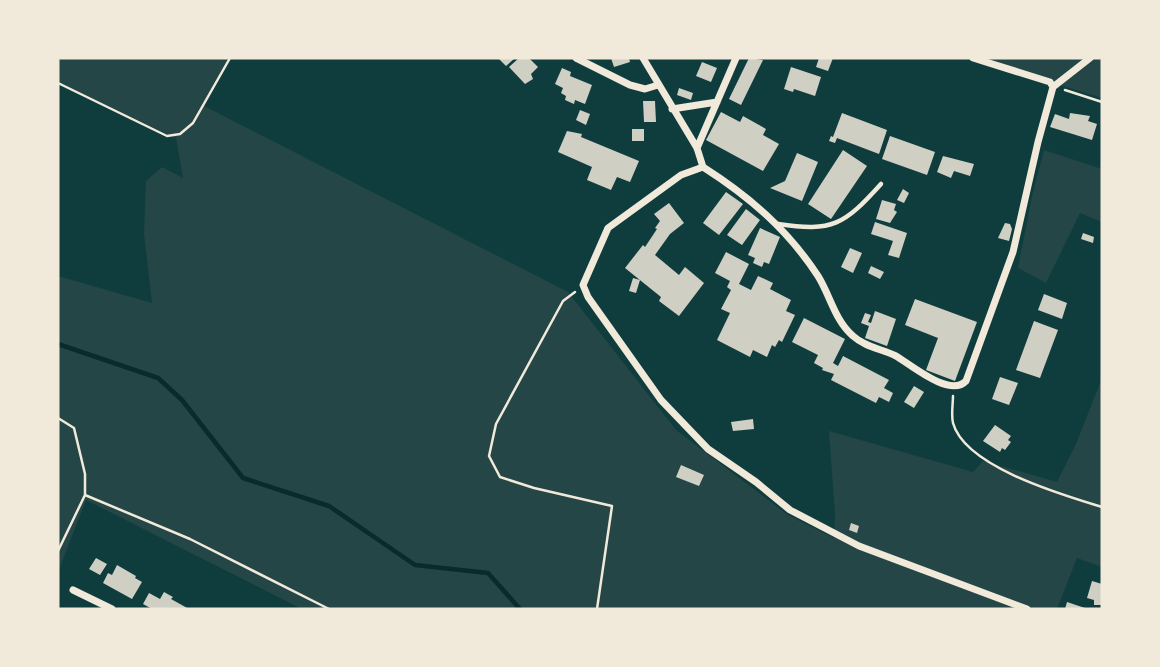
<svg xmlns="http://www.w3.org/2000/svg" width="1160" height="667" font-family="'Alegreya Sans',sans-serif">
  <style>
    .green { fill: #244646 }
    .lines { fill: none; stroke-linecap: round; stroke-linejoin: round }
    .stream { stroke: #0a2a2b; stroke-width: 4.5 }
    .building { fill: #cfcfc3 }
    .path { stroke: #f1e9da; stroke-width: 2.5 }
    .service { stroke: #f1e9da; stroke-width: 4.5 }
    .minor { stroke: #f1e9da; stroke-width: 7 }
  </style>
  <rect width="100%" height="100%" fill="#0f3d3e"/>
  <!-- green -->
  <path class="green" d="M58 58H229L204 106 568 292 676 430 788 515 834 538 835 514 829 431 973 472 983 461 1057 482 1076 444 1102 378V567L1077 558 1057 609H302L86 500 58 572V276L152 303 144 233 146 181 162 167 183 178 176 138 58 84Z
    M974 58H1102V98Z
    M1044 150 1102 169V222L1080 213 1046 283 1018 268 1032 196Z"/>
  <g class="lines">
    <!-- stream -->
    <path class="stream" d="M58 344 158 378 182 400 243 478 329 506 415 565 488 573 520 609"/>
  </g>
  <!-- building -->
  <path class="building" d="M498 58H515L506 66Z
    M519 58H529L538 67 531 74 533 79 525 84 509 67Z
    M611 58H629L630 62 614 67Z
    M749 58 763 60 741 105 729 99Z
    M819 58H833L828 71 816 67Z
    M702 62 717 68 711 82 696 76Z
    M791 67 821 77 815 96 794 89 793 92 784 89Z
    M562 68 571 72 570 76 592 85 585 104 575 100 574 104 565 100 566 96 561 93 563 88 555 84Z
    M679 88 693 93 691 100 677 95Z
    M643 101H655L656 122H644Z
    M580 110 590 114 586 125 576 120Z
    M721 112 740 122 743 116 766 129 763 135 779 144 763 171 706 140Z
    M842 113 887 130 879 154 837 138 835 143 829 141 831 136 833 137Z
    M1070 113 1090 116 1088 121 1097 124 1092 140 1050 127 1055 114 1069 119Z
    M632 129H644V141H632Z
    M567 131 582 134 581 137 639 161 630 182 617 177 611 190 587 180 592 167 558 152Z
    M890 136 935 152 927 175 882 159Z
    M843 150 867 166 831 219 808 204Z
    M797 153 818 162 802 201 770 188 785 181Z
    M943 156 974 164 970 176 954 171 951 178 937 172Z
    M903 189 909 193 904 203 897 200Z
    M726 192 743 204 719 235 703 223Z
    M882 200 896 204 894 210 897 212 890 223 876 219Z
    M669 203 684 223 670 234 655 255 679 275 685 267 704 283 679 316 659 301 661 297 625 268 643 245 645 247 657 229 655 228 660 221 654 214Z
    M746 209 760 220 742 245 727 235Z
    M875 222 907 233 899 258 888 255 893 241 871 234Z
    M1005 223 1010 224 1012 229 1009 241 998 238Z
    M760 228 780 237 769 264 764 262 762 267 753 263 755 258 748 255Z
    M1083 233 1094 237 1093 243 1081 239Z
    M850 248 862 253 853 273 841 267Z
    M726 252 749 264 739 284 751 290 758 276 773 283 770 289 791 300 786 311 795 315 782 342 779 340 775 347 772 345 767 357 753 350 750 357 717 340 730 313 721 309 731 290 727 287 730 281 715 273Z
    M871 266 884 272 880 279 868 273Z
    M633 278 640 280 636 293 629 291Z
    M1044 294 1067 303 1062 319 1038 310Z
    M915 299 977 322 955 381 926 370 938 338 905 325Z
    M875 311 896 319 887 346 865 338 869 326 861 323 865 313 871 315 868 322 871 323Z
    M804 318 845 339 833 363 838 366 843 356 889 380 884 388 893 393 889 402 879 397 876 403 831 380 834 374 822 370 823 368 814 363 818 355 792 342Z
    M1034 321 1058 330 1040 378 1016 370Z
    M1000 377 1018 383 1009 405 992 399Z
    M914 386 924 392 914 408 904 402Z
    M753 419 754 429 733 431 731 422Z
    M995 425 1011 436 1008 440 1011 442 1005 450 1002 448 1000 452 983 441Z
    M681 465 704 475 699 486 676 477Z
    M851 523 859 526 857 533 849 530Z
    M96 558 107 564 100 575 89 569Z
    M117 565 136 576 135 578 142 582 132 599 103 583 108 573 112 575Z
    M1092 581 1102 584V605H1094V600L1087 598Z
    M164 592 173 597 171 599 189 609H152L143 604 149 593 160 599Z
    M1067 602 1088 609H1065Z"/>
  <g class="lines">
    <!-- path -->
    <path class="path" d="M58 83 167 136 180 134 193 123 230 58
      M1065 90 1102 102
      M575 292 563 301 496 424 489 456 500 477 534 488 612 506 597 609
      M953 396C953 404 951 415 953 423 965 467 1063 495 1102 507
      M58 418 74 428 85 474V495L58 551
      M85 495 190 539 329 609"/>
    <!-- service -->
    <path class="service" d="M778 224C833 232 844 225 881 184"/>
    <!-- minor -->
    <path class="minor" d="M576 58 630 85 645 89 658 85
      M643 58 697 148 703 167
      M1053 87 1090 58
      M672 109 717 102
      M697 148 736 58
      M703 167C750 197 788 230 818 276 830 295 835 321 853 336 865 347 882 349 896 356 911 365 950 398 966 381L1013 252 1038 142 1053 87 1050 82 973 58
      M703 167 681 175 608 228 583 285 588 297 661 400 708 449 756 482 790 510 859 546 1027 609
      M73 590 112 609"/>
  </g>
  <!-- border -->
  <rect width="1160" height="667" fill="none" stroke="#f1e9da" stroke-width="119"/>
</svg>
